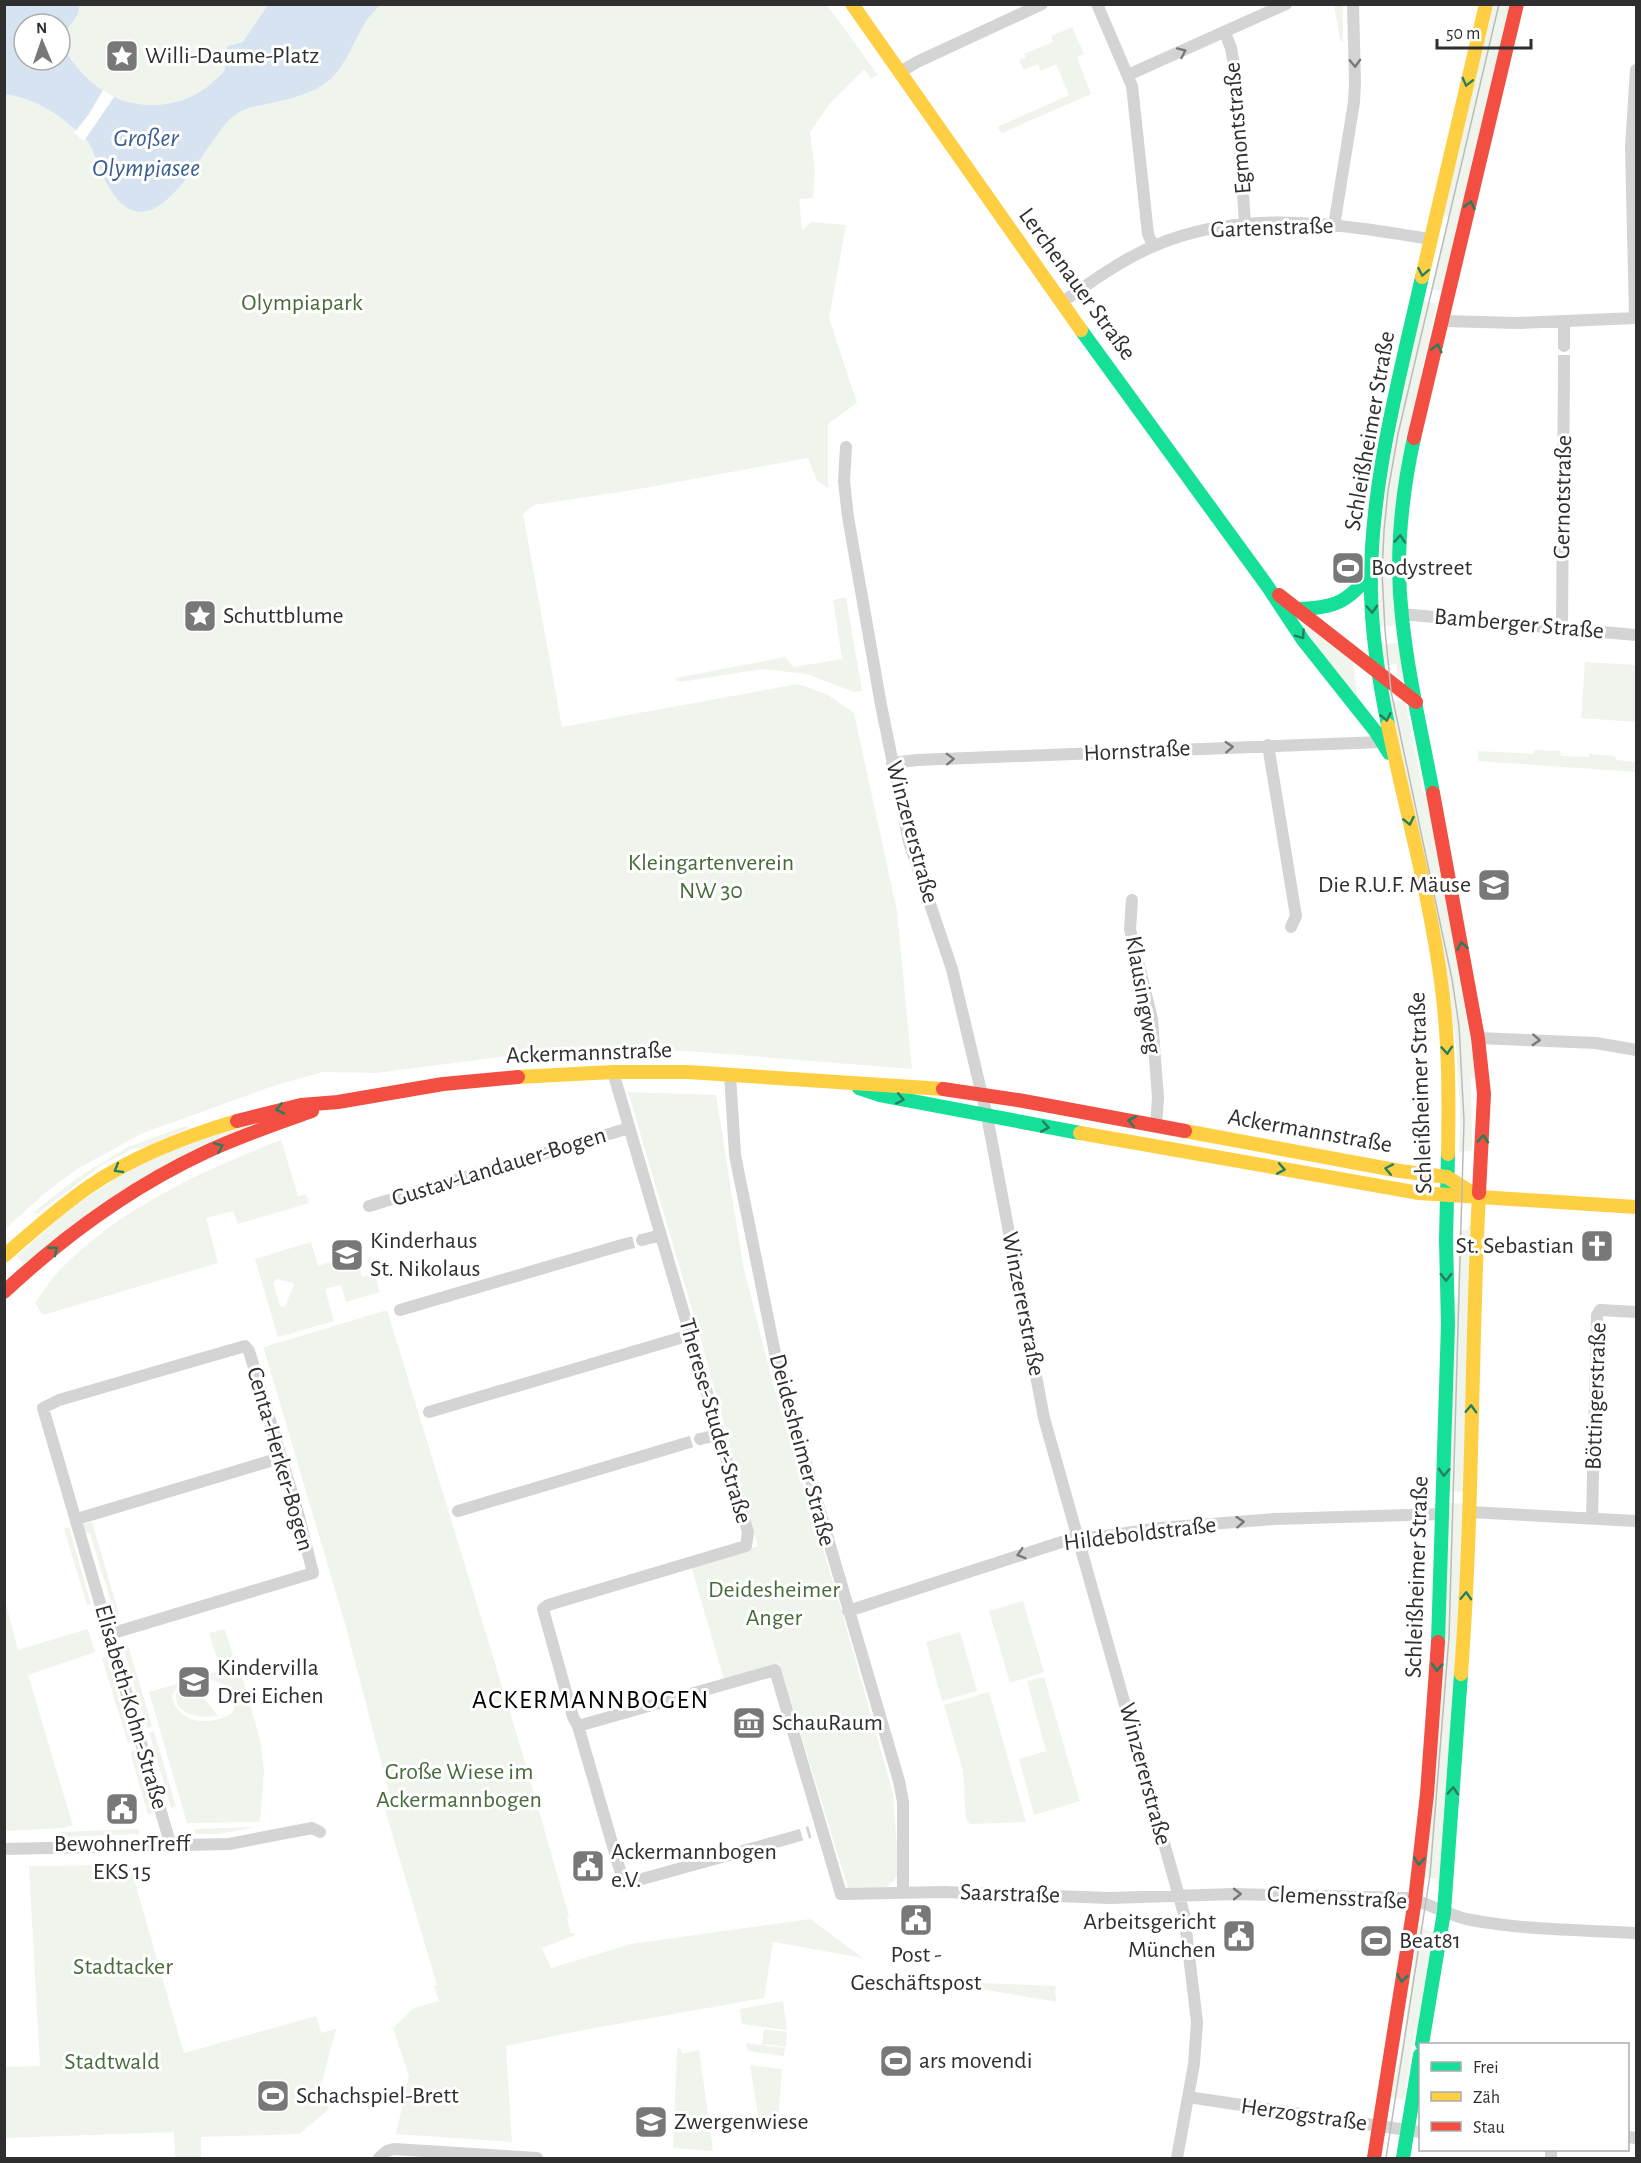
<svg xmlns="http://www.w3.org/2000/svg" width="1641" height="2163" font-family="'Alegreya Sans',sans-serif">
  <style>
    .green { fill: #eff5ec; fill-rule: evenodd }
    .water { fill: #d8e3f2; fill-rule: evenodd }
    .pier { fill: #fff }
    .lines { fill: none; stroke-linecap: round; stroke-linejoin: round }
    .street-tunnel { stroke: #d5d5d5; stroke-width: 12; stroke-dasharray: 12 6; stroke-linecap: butt }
    .street { stroke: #d4d4d4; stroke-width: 12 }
    .fast { stroke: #16e098; stroke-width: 14 }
    .slow { stroke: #ffcf43; stroke-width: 14 }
    .jam { stroke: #f24e42; stroke-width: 14 }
    .tram { stroke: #bbb; stroke-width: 1.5 }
    .oneway { stroke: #797979 }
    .oneway2 { stroke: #247f5e }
    .labels { text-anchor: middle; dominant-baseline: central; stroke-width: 6; stroke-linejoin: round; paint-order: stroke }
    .poi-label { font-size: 24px; fill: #2f2f2f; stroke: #fff; text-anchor: start }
    .street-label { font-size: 24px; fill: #2f2f2f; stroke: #fff }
    .park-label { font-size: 24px; fill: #486b3b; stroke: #fff }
    .water-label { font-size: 26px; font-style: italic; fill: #3b5f92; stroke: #fff }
    .neighbourhood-label { font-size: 26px; letter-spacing: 1.5px; fill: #000; stroke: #fff }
  </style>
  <rect width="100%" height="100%" fill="#fff"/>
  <!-- green -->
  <path class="green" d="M5 5H827L878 75 871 79 864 69 831 102 810 132 815 171 813 198 799 199 802 230 811 222 846 225 829 318 857 403 828 424V488L817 481 808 458 639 489 534 505 523 514 562 727 798 684 828 695 854 713 897 911 912 1069 689 1051H608L523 1054 376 1073 323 1072 273 1086 143 1133 77 1169 45 1193 5 1229ZM24 24H60V60H24Z
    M1334 5H1343V42L1340 40Z
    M1492 5H1511L1445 292 1431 289 1448 217 1442 215Z
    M1072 27 1084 54 1077 57 1091 94 1002 133 997 127 1069 95 1056 64 1041 71 1038 64 1024 70 1019 60 1026 57 1024 54 1053 42 1051 36Z
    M1422 300 1437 304 1420 377 1424 378 1397 626 1380 627 1379 556 1387 477Z
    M846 597 862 691 854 692 807 674 761 669 681 682 676 680V678L785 657 794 667 842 659 833 600Z
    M1295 618 1353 661 1357 699Z
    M1400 642 1404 681 1398 676 1396 664 1385 666 1381 643H1384V645Z
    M1585 662 1636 665V722L1581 718Z
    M1388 687 1392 701 1403 700 1406 706 1423 792 1429 801 1477 1077 1471 1078 1472 1151 1459 1152 1460 1105 1455 1034Z
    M1534 750 1560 751 1561 756 1589 757V754L1615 756 1616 760 1636 762V772L1478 761V751L1533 754Z
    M628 1092 716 1095 743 1265 774 1388 840 1605 893 1794 899 1875 887 1887 848 1888 779 1663 724 1679 691 1566 758 1546 699 1333Z
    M262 1118 23 1264 17 1256 73 1206 145 1160Z
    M185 1126 189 1128 145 1147 132 1149 102 1165 36 1215 34 1212 77 1178 128 1147Z
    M281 1140 298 1196 306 1194 309 1203 238 1224 233 1211 206 1218 218 1263 43 1315 35 1303C42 1293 49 1282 57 1273 117 1209 201 1171 281 1140Z
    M1468 1226H1472L1465 1492 1447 1491 1452 1301H1457L1459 1230H1468Z
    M311 1242 318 1266 330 1262 333 1269 358 1262 362 1277 372 1274 367 1259 370 1258 380 1292 346 1302 341 1285 325 1289 334 1321 278 1337 255 1259ZM277 1279 293 1283 294 1285 285 1307 280 1306 273 1283Z
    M387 1310 523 1755 569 1916 567 1919 571 1933H574L575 1935 542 1948 551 1968 631 1944 810 1919 863 1958 773 1942 764 1998 583 2030 506 2046 512 2142 396 2134 409 2076 393 2028 414 2008 439 2001 434 1986 437 1985 384 1806 390 1805 393 1808 346 1627 264 1349V1347Z
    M1448 1503 1466 1504 1440 1885 1436 1883 1437 1879 1424 1877Z
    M92 1522 119 1614 115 1616 90 1533H86L83 1524Z
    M69 1527 91 1604 87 1605 64 1529Z
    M4 1596 18 1650 88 1629 95 1652 28 1675 73 1826H66V1828L5 1831Z
    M1023 1601 1044 1672 1010 1683 989 1611Z
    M225 1629 233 1656 218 1661 209 1633Z
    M960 1632 977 1691 942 1701 926 1642Z
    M128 1645 152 1726 147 1728 123 1647Z
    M107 1656 132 1742 128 1744 102 1658Z
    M239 1664 261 1744 264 1771 260 1822 187 1823 149 1692 179 1683 172 1696C177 1725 214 1727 233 1712L237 1699 224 1685 203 1676Z
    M1044 1677 1080 1801 1034 1815 1019 1759 1046 1751 1027 1681Z
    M191 1682 218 1716C202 1718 189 1717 177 1705L176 1695 179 1688Z
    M989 1692 1026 1822 970 1824 966 1820 963 1771 944 1705Z
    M154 1731 176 1807 171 1808 149 1732Z
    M135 1750 153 1813 148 1815 130 1752Z
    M256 1827 218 1834H195V1829Z
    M139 1829V1834L59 1837V1832Z
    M130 1865 184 2053 316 2016 321 2033 336 2029 322 2082 329 2109 299 2134 201 2137V2158H175L174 2132 5 2138V2067L40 2066 29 1866Z
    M1418 1925 1435 1934 1420 2030 1415 2029 1404 2099 1390 2098C1393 2082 1398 2067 1401 2052 1408 2010 1414 1967 1418 1925Z
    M957 1982 1056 1986 1055 1994 1057 2002 957 1985Z
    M783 2001 787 2030 742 2024 740 2009Z
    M764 2029 787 2032 786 2047 762 2044Z
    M746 2043 785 2048 784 2056 748 2051Z
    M680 2048 682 2054 699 2050 713 2151 673 2148 677 2049Z
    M750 2065 782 2069 778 2122 759 2121Z"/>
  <!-- water -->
  <path class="water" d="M5 5H79C81 23 59 23 67 50 69 59 76 66 82 73 95 87 112 99 132 103 160 109 192 102 213 82 217 78 223 74 225 69 227 63 225 56 224 51L228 46 243 42 268 5H381C356 24 353 61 327 82 312 93 294 98 276 102 260 106 244 106 230 119 203 145 154 260 110 189 101 175 97 158 89 143 86 138 80 134 76 130 55 111 33 98 5 94ZM24 24H60V60H24Z"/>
  <!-- pier -->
  <path class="pier" d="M103 90 114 97 84 141 74 133 89 114Z"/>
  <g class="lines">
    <!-- street-tunnel -->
    <path class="street-tunnel" d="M1564 367V346
      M622 1245 642 1240
      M680 1445 700 1439
      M790 1838 810 1832"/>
    <!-- street -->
    <path class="street" d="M1097 4 1132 86 1148 234 1153 246
      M1225 33 1231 48 1235 71 1245 224
      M900 72 917 62 1042 4
      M1128 75 1286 4
      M1334 226 1354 102 1355 83 1353 4
      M1061 303C1091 282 1121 260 1154 246 1241 208 1339 224 1429 239
      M1635 318 1631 147 1636 70
      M1444 321 1517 323 1636 318
      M1564 346V322
      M846 447 844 481 848 517 881 705 909 842 952 969 987 1116 1044 1418 1184 1914 1197 2022 1194 2064 1177 2158
      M1401 614 1636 635
      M1562 628 1564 367
      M1268 745 1296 916 1291 927
      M892 763 917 760 1382 742
      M1132 900 1130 929 1152 1019 1158 1098 1156 1126
      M1478 1038 1596 1043 1636 1050
      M613 1072 748 1532 746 1546 548 1605 543 1609 573 1717 578 1726 775 1670 841 1894 944 1892 1110 1898 1234 1894 1406 1898C1428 1902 1448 1916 1471 1920 1525 1930 1582 1930 1636 1933
      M730 1074 735 1155 778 1368 899 1781 903 1802V1892
      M369 1206 629 1128
      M642 1240 661 1235
      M400 1310 622 1245
      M429 1412 690 1335
      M700 1439 718 1435
      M458 1511 680 1445
      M1469 1512 1636 1521
      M1592 1518 1597 1315 1600 1310 1636 1312
      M77 1519 280 1458
      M848 1611 1077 1537H1100L1159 1528 1275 1519 1442 1514
      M110 1634 313 1573 298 1513 249 1351 245 1346 59 1400 43 1408 171 1846
      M578 1726 624 1884 790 1838
      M4 1849 229 1844 312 1828 320 1832
      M1188 2097 1420 2132
      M1628 2137 1636 2138
      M379 2158 387 2151 394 2149 537 2158
      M1551 2158V2150"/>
    <!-- fast -->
    <path class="fast" d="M1081 330 1268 587 1303 640 1376 732 1389 753
      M1414 438C1401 497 1395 557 1402 617 1408 676 1422 735 1433 793
      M1298 609C1335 608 1348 602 1371 573
      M1388 725C1379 681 1372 637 1371 593 1369 487 1399 380 1422 277
      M859 1088 880 1095 1080 1133
      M1438 1642 1448 1324 1446 1240 1448 1154
      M1422 2044 1444 1912 1461 1674
      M1403 2158 1420 2055"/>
    <!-- slow -->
    <path class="slow" d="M852 4 1081 330
      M1422 277 1486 4
      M1388 725C1406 812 1431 900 1442 989 1449 1044 1449 1099 1448 1154
      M518 1077 613 1072H688L943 1089
      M1185 1131 1400 1171 1447 1177 1479 1197
      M1080 1133 1419 1193 1636 1207
      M4 1256C32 1232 59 1207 90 1186 134 1156 186 1136 237 1121
      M1461 1674C1473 1514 1471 1353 1479 1193"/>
    <!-- jam -->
    <path class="jam" d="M1414 438 1517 4
      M1279 595 1416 702
      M1433 793 1478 1038 1484 1094 1479 1193
      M943 1089 1018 1100 1185 1131
      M237 1121 301 1105 338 1102 443 1084 518 1077
      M4 1292C64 1236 131 1187 206 1152 240 1136 276 1124 312 1111
      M1374 2158 1415 1900 1427 1794 1438 1642"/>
    <!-- tram -->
    <path class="tram" d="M1386 2158 1430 1875 1449 1637 1464 1121 1459 1026 1452 979 1391 691 1385 630 1382 572 1384 531 1388 491 1398 434 1499 4"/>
  </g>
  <!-- one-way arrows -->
  <defs><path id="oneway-chevron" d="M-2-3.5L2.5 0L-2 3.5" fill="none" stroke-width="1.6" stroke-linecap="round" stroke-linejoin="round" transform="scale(1.5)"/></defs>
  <g class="oneway">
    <use href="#oneway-chevron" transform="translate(1182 52) rotate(-24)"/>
    <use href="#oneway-chevron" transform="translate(1355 63) rotate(88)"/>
    <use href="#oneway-chevron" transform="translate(1229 747) rotate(-3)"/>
    <use href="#oneway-chevron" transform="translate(950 759) rotate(-2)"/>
    <use href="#oneway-chevron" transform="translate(1536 1040) rotate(3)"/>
    <use href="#oneway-chevron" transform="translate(1240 1522) rotate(-4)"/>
    <use href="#oneway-chevron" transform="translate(1021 1554) rotate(163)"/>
    <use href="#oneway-chevron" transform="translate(1237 1894)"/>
  </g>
  <g class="oneway2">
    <use href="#oneway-chevron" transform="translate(1467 82) rotate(104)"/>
    <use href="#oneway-chevron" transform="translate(1470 205) rotate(-77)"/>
    <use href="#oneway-chevron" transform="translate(1423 272) rotate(101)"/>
    <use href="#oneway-chevron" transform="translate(1437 348) rotate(-76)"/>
    <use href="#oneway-chevron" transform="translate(1400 539) rotate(-86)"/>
    <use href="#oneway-chevron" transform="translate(1372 609) rotate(87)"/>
    <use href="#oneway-chevron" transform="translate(1301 635) rotate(55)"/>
    <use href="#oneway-chevron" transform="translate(1386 717) rotate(78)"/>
    <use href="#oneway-chevron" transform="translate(1409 821) rotate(77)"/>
    <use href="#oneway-chevron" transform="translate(1462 946) rotate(-100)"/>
    <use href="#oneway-chevron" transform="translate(1447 1050) rotate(86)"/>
    <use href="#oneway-chevron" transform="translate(900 1099) rotate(11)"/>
    <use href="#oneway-chevron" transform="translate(280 1109) rotate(167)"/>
    <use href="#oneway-chevron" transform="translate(1132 1121) rotate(-170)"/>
    <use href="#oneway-chevron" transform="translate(1045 1127) rotate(10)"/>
    <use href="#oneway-chevron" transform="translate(1483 1139) rotate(-87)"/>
    <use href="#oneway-chevron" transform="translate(219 1147) rotate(-23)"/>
    <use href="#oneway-chevron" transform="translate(118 1169) rotate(150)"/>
    <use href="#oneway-chevron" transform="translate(1281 1169) rotate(10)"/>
    <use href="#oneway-chevron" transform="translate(1389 1169) rotate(-169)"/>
    <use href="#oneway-chevron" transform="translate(54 1250) rotate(-39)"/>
    <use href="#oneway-chevron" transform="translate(1446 1277) rotate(90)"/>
    <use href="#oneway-chevron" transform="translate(1471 1409) rotate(-88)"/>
    <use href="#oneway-chevron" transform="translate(1444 1472) rotate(93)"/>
    <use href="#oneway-chevron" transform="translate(1466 1596) rotate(-87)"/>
    <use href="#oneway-chevron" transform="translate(1437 1667) rotate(94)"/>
    <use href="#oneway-chevron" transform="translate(1453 1791) rotate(-86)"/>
    <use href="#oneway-chevron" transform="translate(1419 1861) rotate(96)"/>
    <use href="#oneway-chevron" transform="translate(1402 1978) rotate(99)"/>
  </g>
  <!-- icons -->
  <defs>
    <g id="sight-square" transform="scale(1.725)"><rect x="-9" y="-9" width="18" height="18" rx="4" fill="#787878" stroke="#fff"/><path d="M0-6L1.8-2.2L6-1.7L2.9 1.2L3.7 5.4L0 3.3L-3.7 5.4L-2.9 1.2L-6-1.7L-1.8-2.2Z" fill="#fff"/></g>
    <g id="stadium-square" transform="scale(1.725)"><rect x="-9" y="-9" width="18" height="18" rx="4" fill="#787878" stroke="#fff"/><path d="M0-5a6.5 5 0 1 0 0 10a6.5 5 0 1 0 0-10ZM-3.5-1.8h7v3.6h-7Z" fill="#fff"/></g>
    <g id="school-square" transform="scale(1.725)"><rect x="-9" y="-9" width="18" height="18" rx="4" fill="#787878" stroke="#fff"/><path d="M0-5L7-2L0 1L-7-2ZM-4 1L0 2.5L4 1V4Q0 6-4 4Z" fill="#fff"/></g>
    <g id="church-square" transform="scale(1.725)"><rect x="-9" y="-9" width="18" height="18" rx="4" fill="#787878" stroke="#fff"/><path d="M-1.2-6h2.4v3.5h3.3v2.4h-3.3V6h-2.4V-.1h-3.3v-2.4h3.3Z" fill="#fff"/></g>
    <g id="museum-square" transform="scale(1.725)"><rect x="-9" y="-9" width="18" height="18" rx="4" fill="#787878" stroke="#fff"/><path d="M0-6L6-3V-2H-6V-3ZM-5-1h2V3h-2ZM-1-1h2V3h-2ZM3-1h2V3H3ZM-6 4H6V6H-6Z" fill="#fff"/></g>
    <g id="civic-square" transform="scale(1.725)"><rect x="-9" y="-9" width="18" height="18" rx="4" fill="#787878" stroke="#fff"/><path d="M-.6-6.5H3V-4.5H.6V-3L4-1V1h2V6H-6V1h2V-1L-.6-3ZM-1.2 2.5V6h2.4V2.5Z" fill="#fff"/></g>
  </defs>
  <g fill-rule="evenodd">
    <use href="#sight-square" x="122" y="56"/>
    <use href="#stadium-square" x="1348" y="568"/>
    <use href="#sight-square" x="200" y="616"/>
    <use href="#school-square" x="1494" y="885"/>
    <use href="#church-square" x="1597" y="1246"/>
    <use href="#school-square" x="347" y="1255"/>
    <use href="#school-square" x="194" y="1682"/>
    <use href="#museum-square" x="749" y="1723"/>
    <use href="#civic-square" x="122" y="1809"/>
    <use href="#civic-square" x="588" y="1866"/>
    <use href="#civic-square" x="916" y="1920"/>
    <use href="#civic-square" x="1239" y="1936"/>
    <use href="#stadium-square" x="1376" y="1941"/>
    <use href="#stadium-square" x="896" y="2061"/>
    <use href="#stadium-square" x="273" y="2096"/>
    <use href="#school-square" x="651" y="2122"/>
  </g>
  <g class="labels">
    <!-- poi labels -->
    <g class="poi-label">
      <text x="145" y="56">Willi-Daume-Platz</text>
      <text x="1371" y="568">Bodystreet</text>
      <text x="223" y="616">Schuttblume</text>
      <text x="1471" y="885" text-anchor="end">Die R.U.F. Mäuse</text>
      <text x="370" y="1241">Kinderhaus<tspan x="370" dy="28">St. Nikolaus</tspan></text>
      <text x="1574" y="1246" text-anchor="end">St. Sebastian</text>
      <text x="217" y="1668">Kindervilla<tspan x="217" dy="28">Drei Eichen</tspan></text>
      <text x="772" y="1723">SchauRaum</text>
      <text x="122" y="1844" text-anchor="middle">BewohnerTreff<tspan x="122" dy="28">EKS 15</tspan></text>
      <text x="611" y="1852">Ackermannbogen<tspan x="611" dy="28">e.V.</tspan></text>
      <text x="1216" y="1922" text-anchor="end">Arbeitsgericht<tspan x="1216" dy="28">München</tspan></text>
      <text x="1399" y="1941">Beat81</text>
      <text x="916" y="1955" text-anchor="middle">Post -<tspan x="916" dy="28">Geschäftspost</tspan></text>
      <text x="919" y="2061">ars movendi</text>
      <text x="296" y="2096">Schachspiel-Brett</text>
      <text x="674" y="2122">Zwergenwiese</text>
    </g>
    <!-- street labels -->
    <g class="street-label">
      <text transform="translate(1238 128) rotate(-95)">Egmontstraße</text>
      <text transform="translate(1272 228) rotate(-2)">Gartenstraße</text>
      <text transform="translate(1077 284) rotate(54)">Lerchenauer Straße</text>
      <text transform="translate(1370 431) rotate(-80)">Schleißheimer Straße</text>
      <text transform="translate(1563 497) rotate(-89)">Gernotstraße</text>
      <text transform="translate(1519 624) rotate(5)">Bamberger Straße</text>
      <text transform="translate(1137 751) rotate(-3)">Hornstraße</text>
      <text transform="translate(912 832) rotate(75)">Winzererstraße</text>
      <text transform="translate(1143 995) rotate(80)">Klausingweg</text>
      <text transform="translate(589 1053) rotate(-2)">Ackermannstraße</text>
      <text transform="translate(1421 1093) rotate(-92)">Schleißheimer Straße</text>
      <text transform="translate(1310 1131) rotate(10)">Ackermannstraße</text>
      <text transform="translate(499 1167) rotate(-17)">Gustav-Landauer-Bogen</text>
      <text transform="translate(1023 1304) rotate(79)">Winzererstraße</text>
      <text transform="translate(1596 1396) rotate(-88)">Böttingerstraße</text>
      <text transform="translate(715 1421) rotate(74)">Therese-Studer-Straße</text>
      <text transform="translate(802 1450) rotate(75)">Deidesheimer Straße</text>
      <text transform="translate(280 1459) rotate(74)">Centa-Herker-Bogen</text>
      <text transform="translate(1140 1534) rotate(-7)">Hildeboldstraße</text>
      <text transform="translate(1417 1577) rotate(-88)">Schleißheimer Straße</text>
      <text transform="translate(131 1707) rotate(74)">Elisabeth-Kohn-Straße</text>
      <text transform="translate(1145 1774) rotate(75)">Winzererstraße</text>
      <text transform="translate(1010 1894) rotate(2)">Saarstraße</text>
      <text transform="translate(1337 1898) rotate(3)">Clemensstraße</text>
      <text transform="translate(1304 2115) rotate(8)">Herzogstraße</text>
    </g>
    <!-- park labels -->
    <g class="park-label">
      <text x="302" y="303">Olympiapark</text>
      <text x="711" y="863">Kleingartenverein<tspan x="711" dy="28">NW 30</tspan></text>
      <text x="774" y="1590">Deidesheimer<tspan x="774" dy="28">Anger</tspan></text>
      <text x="459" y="1772">Große Wiese im<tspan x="459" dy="28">Ackermannbogen</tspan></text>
      <text x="123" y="1967">Stadtacker</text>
      <text x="112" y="2062">Stadtwald</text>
    </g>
    <!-- water labels -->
    <g class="water-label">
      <text x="146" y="138">Großer<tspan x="146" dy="30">Olympiasee</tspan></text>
    </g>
    <!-- neighbourhood labels -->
    <g class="neighbourhood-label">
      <text x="591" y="1700">ACKERMANNBOGEN</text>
    </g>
  </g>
  <!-- border -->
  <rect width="1641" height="2163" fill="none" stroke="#2f2f2f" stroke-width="12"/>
  <!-- legend -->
  <rect x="1419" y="2043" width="210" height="108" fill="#ffffff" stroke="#acacac" stroke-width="1.5"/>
  <rect x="1431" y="2062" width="30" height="9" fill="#16e098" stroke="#acacac" stroke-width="1.5"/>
  <text x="1473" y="2073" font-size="18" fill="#2f2f2f">Frei</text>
  <rect x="1431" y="2092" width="30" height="9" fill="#ffcf43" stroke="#acacac" stroke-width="1.5"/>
  <text x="1473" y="2103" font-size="18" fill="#2f2f2f">Zäh</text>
  <rect x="1431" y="2122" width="30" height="9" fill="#f24e42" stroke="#acacac" stroke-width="1.5"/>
  <text x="1473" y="2133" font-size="18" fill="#2f2f2f">Stau</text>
  <!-- north arrow -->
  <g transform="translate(42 42) rotate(358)"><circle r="28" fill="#ffffff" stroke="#acacac" stroke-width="1.5"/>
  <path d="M0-4.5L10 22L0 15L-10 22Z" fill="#787878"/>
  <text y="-9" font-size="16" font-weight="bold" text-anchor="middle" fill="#2f2f2f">N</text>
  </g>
  <!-- scale -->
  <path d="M1437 39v9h94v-9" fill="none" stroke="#2f2f2f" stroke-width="3"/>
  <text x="1446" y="39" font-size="18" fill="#2f2f2f" stroke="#ffffff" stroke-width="4.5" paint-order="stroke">50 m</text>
</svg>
